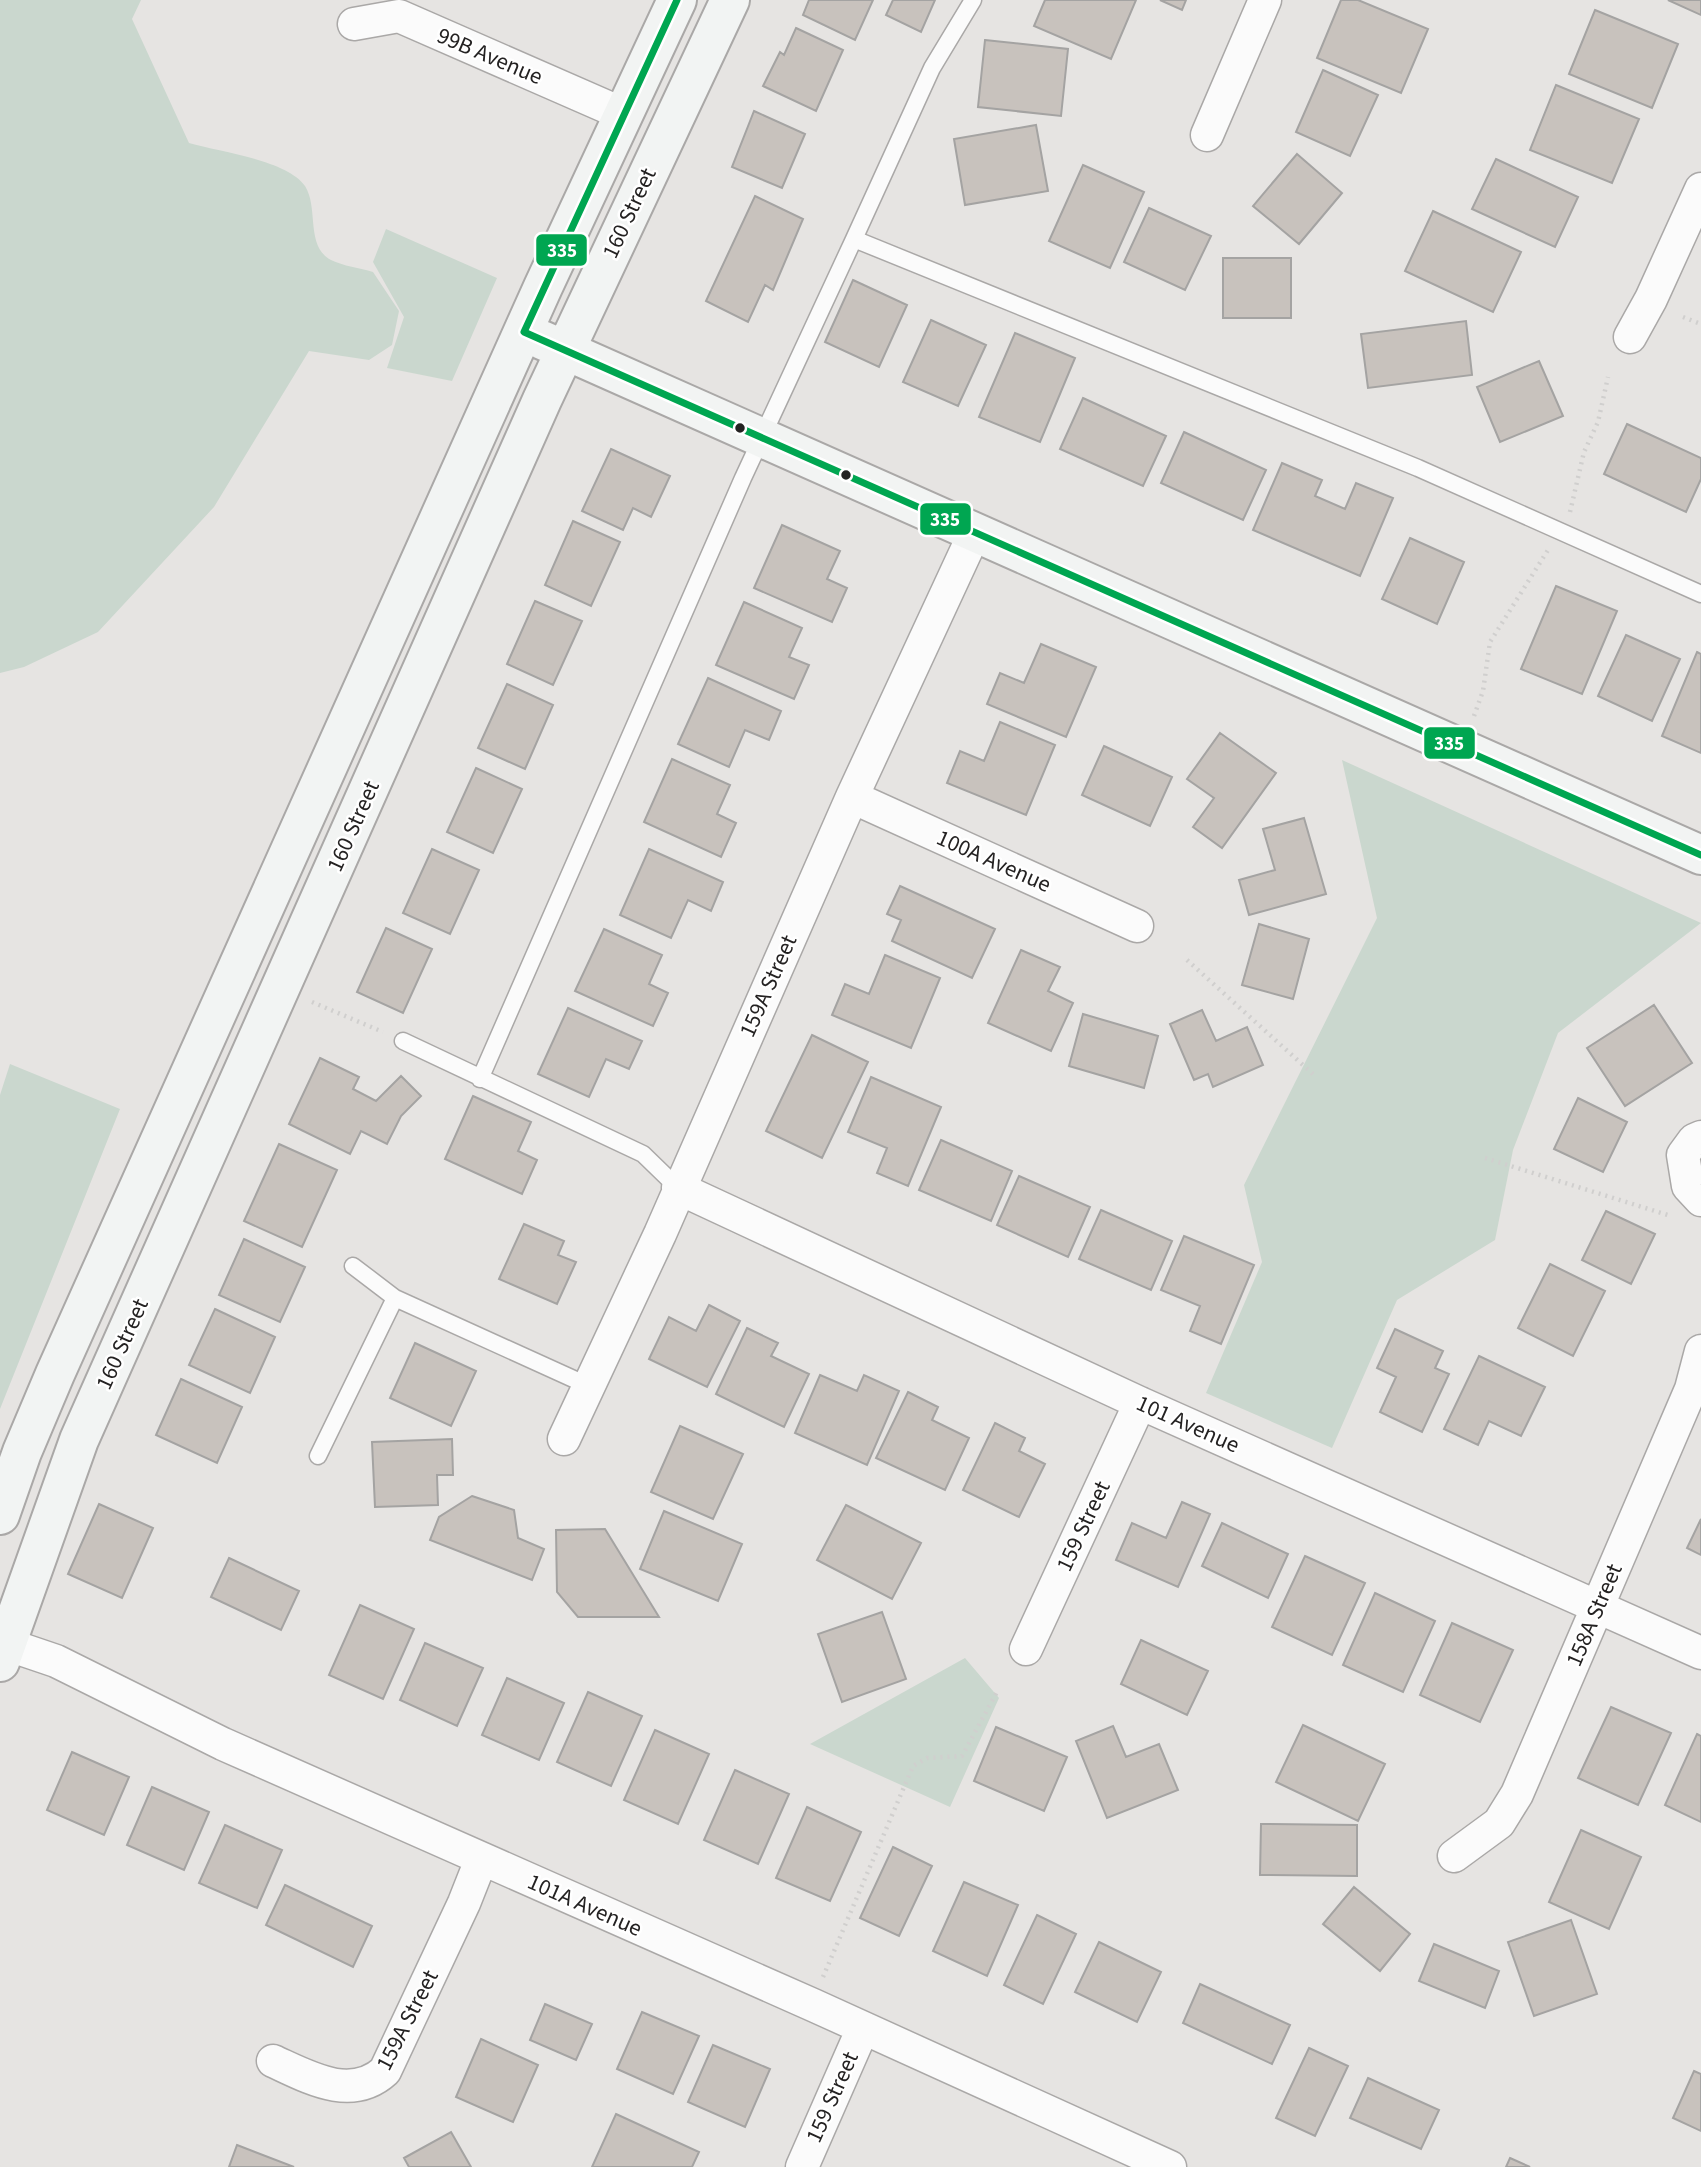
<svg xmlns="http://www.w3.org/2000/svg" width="1701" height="2167" font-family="'Source Sans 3',sans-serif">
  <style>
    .green { fill: #cad7ce }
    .building { fill: #c8c2bd; stroke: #a4a3a2; stroke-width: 2 }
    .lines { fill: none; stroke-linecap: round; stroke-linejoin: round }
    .service-casing { stroke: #aaa8a7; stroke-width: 19 }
    .minor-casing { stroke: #aaa8a7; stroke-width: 35 }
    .secondary-casing { stroke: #aaa8a7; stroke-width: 42 }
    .path { stroke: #d0cfce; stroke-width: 4.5; stroke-dasharray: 2 5; stroke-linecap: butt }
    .service { stroke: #fbfbfb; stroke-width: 16 }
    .minor { stroke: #fbfbfb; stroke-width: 32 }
    .secondary { stroke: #f2f4f3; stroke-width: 38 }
    .bus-1-casing { stroke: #fff; stroke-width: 12 }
    .bus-1 { stroke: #00a651; stroke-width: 7 }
    .bus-dot { fill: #242222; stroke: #fff; stroke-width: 2.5 }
    .labels { text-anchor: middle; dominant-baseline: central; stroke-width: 5; stroke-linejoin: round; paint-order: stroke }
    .street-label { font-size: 23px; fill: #242222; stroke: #fff }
    .line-badge { stroke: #fff; stroke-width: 2.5 }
    .badge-label { font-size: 19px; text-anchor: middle; font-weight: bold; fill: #fff }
  </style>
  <rect width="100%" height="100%" fill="#e6e4e2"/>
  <!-- green -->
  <path class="green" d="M0 0H141L132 19 189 143C220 152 287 160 305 186 319 208 305 246 331 260 343 266 360 268 373 272L399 311 392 345 369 360 309 351 214 507 98 632 24 667 0 673Z
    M386 229 497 278 452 381 387 368 404 317 373 262Z
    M1342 760 1701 923 1558 1033 1513 1150 1495 1240 1397 1300 1332 1448 1206 1393 1262 1262 1244 1185 1377 918Z
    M10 1064 120 1109 0 1409V1095Z
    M965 1658 999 1698 950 1807 810 1744Z"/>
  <!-- building -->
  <path class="building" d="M809 0H873L855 40 803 15Z
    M893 0H935L921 32 886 15Z
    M1045 0H1136L1111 59 1034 26Z
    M1160 0H1186L1182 10Z
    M1341 0H1358L1428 29 1401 93 1317 58Z
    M1668 0H1701V15Z
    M1595 10 1678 44 1652 108 1569 74Z
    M796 28 843 50 816 111 763 86 780 52 784 55Z
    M985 40 1068 49 1061 116 978 107Z
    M1323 70 1378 95 1350 156 1296 132Z
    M1556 85 1639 119 1612 183 1530 150Z
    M754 111 805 134 782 188 732 167Z
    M1036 125 1048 191 965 205 954 139Z
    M1297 154 1342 193 1299 244 1253 206Z
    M1496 159 1578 197 1555 247 1472 209Z
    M1083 165 1144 192 1110 268 1049 241Z
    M755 196 803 219 773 290 765 285 748 322 706 301Z
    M1149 208 1211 236 1185 290 1124 262Z
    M1433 211 1521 252 1493 312 1405 271Z
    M1223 258H1291V318H1223Z
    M853 280 907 305 879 367 825 342Z
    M931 320 986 345 958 406 903 382Z
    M1466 321 1472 375 1368 388 1361 334Z
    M1015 333 1075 358 1040 442 979 417Z
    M1539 361 1563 416 1500 442 1477 387Z
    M1083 398 1166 436 1143 486 1060 449Z
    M1627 424 1701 458V479L1686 512 1604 474Z
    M1184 432 1266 470 1243 520 1161 483Z
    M611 449 670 476 651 517 633 508 623 530 582 511Z
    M1282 463 1322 480 1315 496 1345 509 1356 483 1393 498 1360 576 1253 530Z
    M573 521 620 542 591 606 545 585Z
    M782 525 840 551 827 579 847 588 832 622 754 588Z
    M1410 538 1464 562 1437 624 1382 599Z
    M1556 586 1617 611 1582 694 1521 669Z
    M535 601 582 621 553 685 507 664Z
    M744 602 802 628 789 657 809 665 794 699 716 665Z
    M1626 635 1680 659 1652 721 1598 696Z
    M1041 644 1096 667 1066 737 987 704 1000 673 1024 683Z
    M1697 652 1701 654V753L1662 736Z
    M708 678 781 711 769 740 745 730 729 767 678 744Z
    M507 684 553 705 525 769 478 748Z
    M1000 722 1055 745 1026 815 947 783 960 751 984 761Z
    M1220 733 1276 773 1222 848 1193 827 1214 798 1187 779Z
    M1104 746 1172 777 1150 826 1082 795Z
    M672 759 730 785 717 814 736 823 721 857 644 822Z
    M476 768 522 789 493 853 447 832Z
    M1304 818 1326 894 1249 915 1239 880 1275 870 1263 829Z
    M432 849 479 870 450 934 403 913Z
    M649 849 723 882 711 911 688 900 671 938 620 915Z
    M900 886 995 929 972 978 892 941 901 920 887 914Z
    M1259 924 1309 939 1293 999 1242 985Z
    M386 928 432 949 403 1013 357 992Z
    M604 929 662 955 649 984 668 993 653 1026 575 991Z
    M1021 950 1060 967 1048 991 1073 1003 1051 1051 988 1023Z
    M885 955 940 978 911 1048 832 1015 845 984 869 994Z
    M1654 1005 1692 1063 1625 1106 1587 1048Z
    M568 1008 642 1041 629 1069 606 1059 589 1097 538 1074Z
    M1202 1010 1216 1041 1247 1027 1263 1065 1213 1087 1208 1074 1194 1080 1170 1024Z
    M1083 1014 1158 1036 1144 1088 1069 1066Z
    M812 1035 868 1062 822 1158 766 1131Z
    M320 1058 359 1077 353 1089 376 1101 401 1076 421 1096 401 1116 387 1144 361 1131 350 1154 289 1124Z
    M871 1077 941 1107 908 1186 877 1173 887 1148 848 1132Z
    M473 1096 531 1122 518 1151 537 1160 522 1194 445 1159Z
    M1578 1098 1627 1122 1603 1172 1554 1149Z
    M941 1140 1012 1171 991 1221 919 1190Z
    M279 1144 337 1170 302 1247 244 1221Z
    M1019 1176 1090 1207 1068 1257 997 1225Z
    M1101 1210 1172 1241 1151 1290 1079 1259Z
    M1606 1211 1655 1234 1631 1284 1582 1260Z
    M524 1224 564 1241 558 1255 576 1262 557 1304 499 1279Z
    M1184 1236 1254 1265 1221 1344 1190 1331 1200 1306 1161 1290Z
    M244 1239 305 1267 280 1322 219 1295Z
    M1550 1264 1605 1291 1573 1356 1518 1328Z
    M709 1305 740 1321 707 1387 649 1359 669 1317 696 1331Z
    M215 1309 275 1337 250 1393 189 1365Z
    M747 1328 778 1343 771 1356 809 1374 784 1427 716 1394Z
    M1395 1329 1443 1351 1435 1368 1449 1374 1422 1432 1380 1412 1396 1377 1377 1368Z
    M415 1343 476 1371 451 1426 390 1398Z
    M1479 1356 1545 1387 1521 1436 1489 1421 1478 1445 1444 1429Z
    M820 1375 857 1391 864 1375 899 1391 867 1465 795 1433Z
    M181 1379 242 1407 217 1463 156 1435Z
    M908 1392 938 1407 932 1420 969 1438 945 1490 876 1458Z
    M995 1423 1025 1438 1019 1451 1045 1464 1019 1517 963 1490Z
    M680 1426 743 1454 713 1519 651 1492Z
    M452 1439 453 1475H437L438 1505 375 1507 372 1442Z
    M472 1496 514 1510 518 1538 544 1549 532 1580 430 1540 439 1517Z
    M1182 1502 1210 1514 1178 1587 1116 1560 1132 1523 1166 1538Z
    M99 1504 153 1528 122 1598 68 1574Z
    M846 1505 921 1543 892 1599 817 1560Z
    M664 1511 742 1544 718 1601 640 1569Z
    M1701 1519V1555L1687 1548Z
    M1222 1523 1288 1554 1268 1598 1202 1566Z
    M605 1529 659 1617H578L557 1592 556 1530Z
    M1305 1556 1365 1583 1332 1655 1272 1627Z
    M229 1558 299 1591 281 1630 211 1597Z
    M1375 1593 1435 1621 1403 1692 1343 1665Z
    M360 1605 414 1629 383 1699 329 1675Z
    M882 1612 906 1679 842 1702 818 1634Z
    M1452 1623 1513 1650 1480 1722 1420 1695Z
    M1141 1640 1208 1671 1187 1715 1121 1684Z
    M425 1643 483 1668 457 1726 400 1700Z
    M507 1678 564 1703 539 1760 482 1735Z
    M588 1692 642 1716 611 1786 557 1762Z
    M1611 1707 1671 1733 1638 1805 1578 1778Z
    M1303 1725 1385 1764 1358 1821 1276 1782Z
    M1113 1726 1126 1757 1159 1744 1178 1790 1107 1818 1076 1741Z
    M996 1727 1067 1757 1044 1811 974 1781Z
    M655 1730 709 1754 678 1824 624 1800Z
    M1697 1734 1701 1736V1822L1665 1805Z
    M72 1752 129 1777 104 1835 47 1810Z
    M735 1770 789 1794 758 1864 704 1840Z
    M152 1787 209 1812 184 1870 127 1845Z
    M807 1807 861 1832 830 1901 776 1878Z
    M1261 1824 1357 1825V1876L1260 1875Z
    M225 1825 282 1850 257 1908 199 1883Z
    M1581 1830 1641 1857 1609 1929 1549 1902Z
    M893 1847 932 1866 899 1936 860 1918Z
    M964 1882 1018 1905 987 1976 933 1951Z
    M285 1885 372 1926 353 1967 266 1925Z
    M1354 1887 1410 1934 1380 1971 1323 1924Z
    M1037 1915 1076 1934 1043 2004 1004 1985Z
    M1571 1920 1597 1994 1534 2016 1508 1942Z
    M1099 1942 1161 1972 1137 2022 1075 1992Z
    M1434 1944 1499 1971 1485 2008 1419 1981Z
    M1200 1984 1290 2025 1272 2064 1183 2023Z
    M545 2004 592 2024 576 2060 530 2040Z
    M642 2012 699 2036 673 2094 617 2069Z
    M481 2039 538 2065 513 2122 456 2097Z
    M713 2045 770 2069 745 2127 688 2102Z
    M1309 2048 1348 2066 1315 2136 1276 2118Z
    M1694 2071 1701 2074V2131L1673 2118Z
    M1368 2078 1439 2110 1421 2149 1350 2118Z
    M616 2114 699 2152 692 2167H592Z
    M451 2132 471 2167H409L404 2158Z
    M237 2145 294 2167H229Z
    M1510 2158 1530 2167H1506Z"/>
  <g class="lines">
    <!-- service casing -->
    <g class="service-casing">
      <path id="service" d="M854 239 932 68 973 0
        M403 1041 643 1154 678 1188
        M480 1079 743 478 854 239 1418 468 1701 594
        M353 1266 395 1298
        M318 1456 395 1298 589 1386"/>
    </g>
    <!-- minor casing -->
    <g class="minor-casing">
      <path id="minor" d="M354 24 399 16 623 114
        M1207 135 1265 0
        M1630 337 1651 299 1701 189
        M852 797 1137 926
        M1701 1137 1694 1140 1683 1155 1688 1186 1701 1200
        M678 1188 1140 1403 1701 1653
        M564 1439 660 1234 852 797 974 534
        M0 1642 56 1661 223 1744 813 2005 1170 2167
        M1026 1649 1140 1403
        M1454 1856 1499 1823 1517 1794 1691 1389 1701 1351
        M273 2061C308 2077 351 2102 385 2071L464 1903 481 1860
        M802 2167 863 2028"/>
    </g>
    <!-- secondary casing -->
    <g class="secondary-casing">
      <path id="secondary" d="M542 340 1701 855
        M0 1515 22 1452 55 1374 543 287 677 0
        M0 1662 79 1440 542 400 730 0"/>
    </g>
    <!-- path -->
    <path class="path" d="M1683 317 1701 324
      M1570 512 1584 452 1598 422 1608 377
      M1474 716 1483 691 1490 642 1548 550
      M1187 960 1314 1075
      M312 1002 383 1032
      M1485 1158 1671 1216
      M823 1977 913 1766 927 1758 962 1756 998 1690"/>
    <!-- service -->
    <use href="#service" class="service"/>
    <!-- minor -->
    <use href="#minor" class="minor"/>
    <!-- secondary -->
    <use href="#secondary" class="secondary"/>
    <!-- bus-1 casing -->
    <g class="bus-1-casing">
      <path id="bus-1" d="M677 0 524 332 1701 855"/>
    </g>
    <!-- bus-1 -->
    <use href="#bus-1" class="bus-1"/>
  </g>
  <!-- markers -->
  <g class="bus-dot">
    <circle cx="740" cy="428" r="6"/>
    <circle cx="846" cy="475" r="6"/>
  </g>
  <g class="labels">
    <!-- street labels -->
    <g class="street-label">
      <text transform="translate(490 56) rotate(23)">99B Avenue</text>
      <text transform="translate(629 213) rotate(-65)">160 Street</text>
      <text transform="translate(353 826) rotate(-66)">160 Street</text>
      <text transform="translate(994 861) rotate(24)">100A Avenue</text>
      <text transform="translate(768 986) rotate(-66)">159A Street</text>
      <text transform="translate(122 1344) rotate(-66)">160 Street</text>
      <text transform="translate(1188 1424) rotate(24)">101 Avenue</text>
      <text transform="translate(1083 1526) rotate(-65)">159 Street</text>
      <text transform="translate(1594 1615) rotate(-67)">158A Street</text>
      <text transform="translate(585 1905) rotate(24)">101A Avenue</text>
      <text transform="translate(407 2020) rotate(-63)">159A Street</text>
      <text transform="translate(832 2097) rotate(-66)">159 Street</text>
    </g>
  </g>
  <g class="line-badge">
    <rect x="535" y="233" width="53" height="34" rx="7" fill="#00a651"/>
    <rect x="919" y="502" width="53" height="34" rx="7" fill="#00a651"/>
    <rect x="1423" y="726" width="53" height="34" rx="7" fill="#00a651"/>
  </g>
  <g class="badge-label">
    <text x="562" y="257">335</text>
    <text x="945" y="526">335</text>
    <text x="1449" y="750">335</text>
  </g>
</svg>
